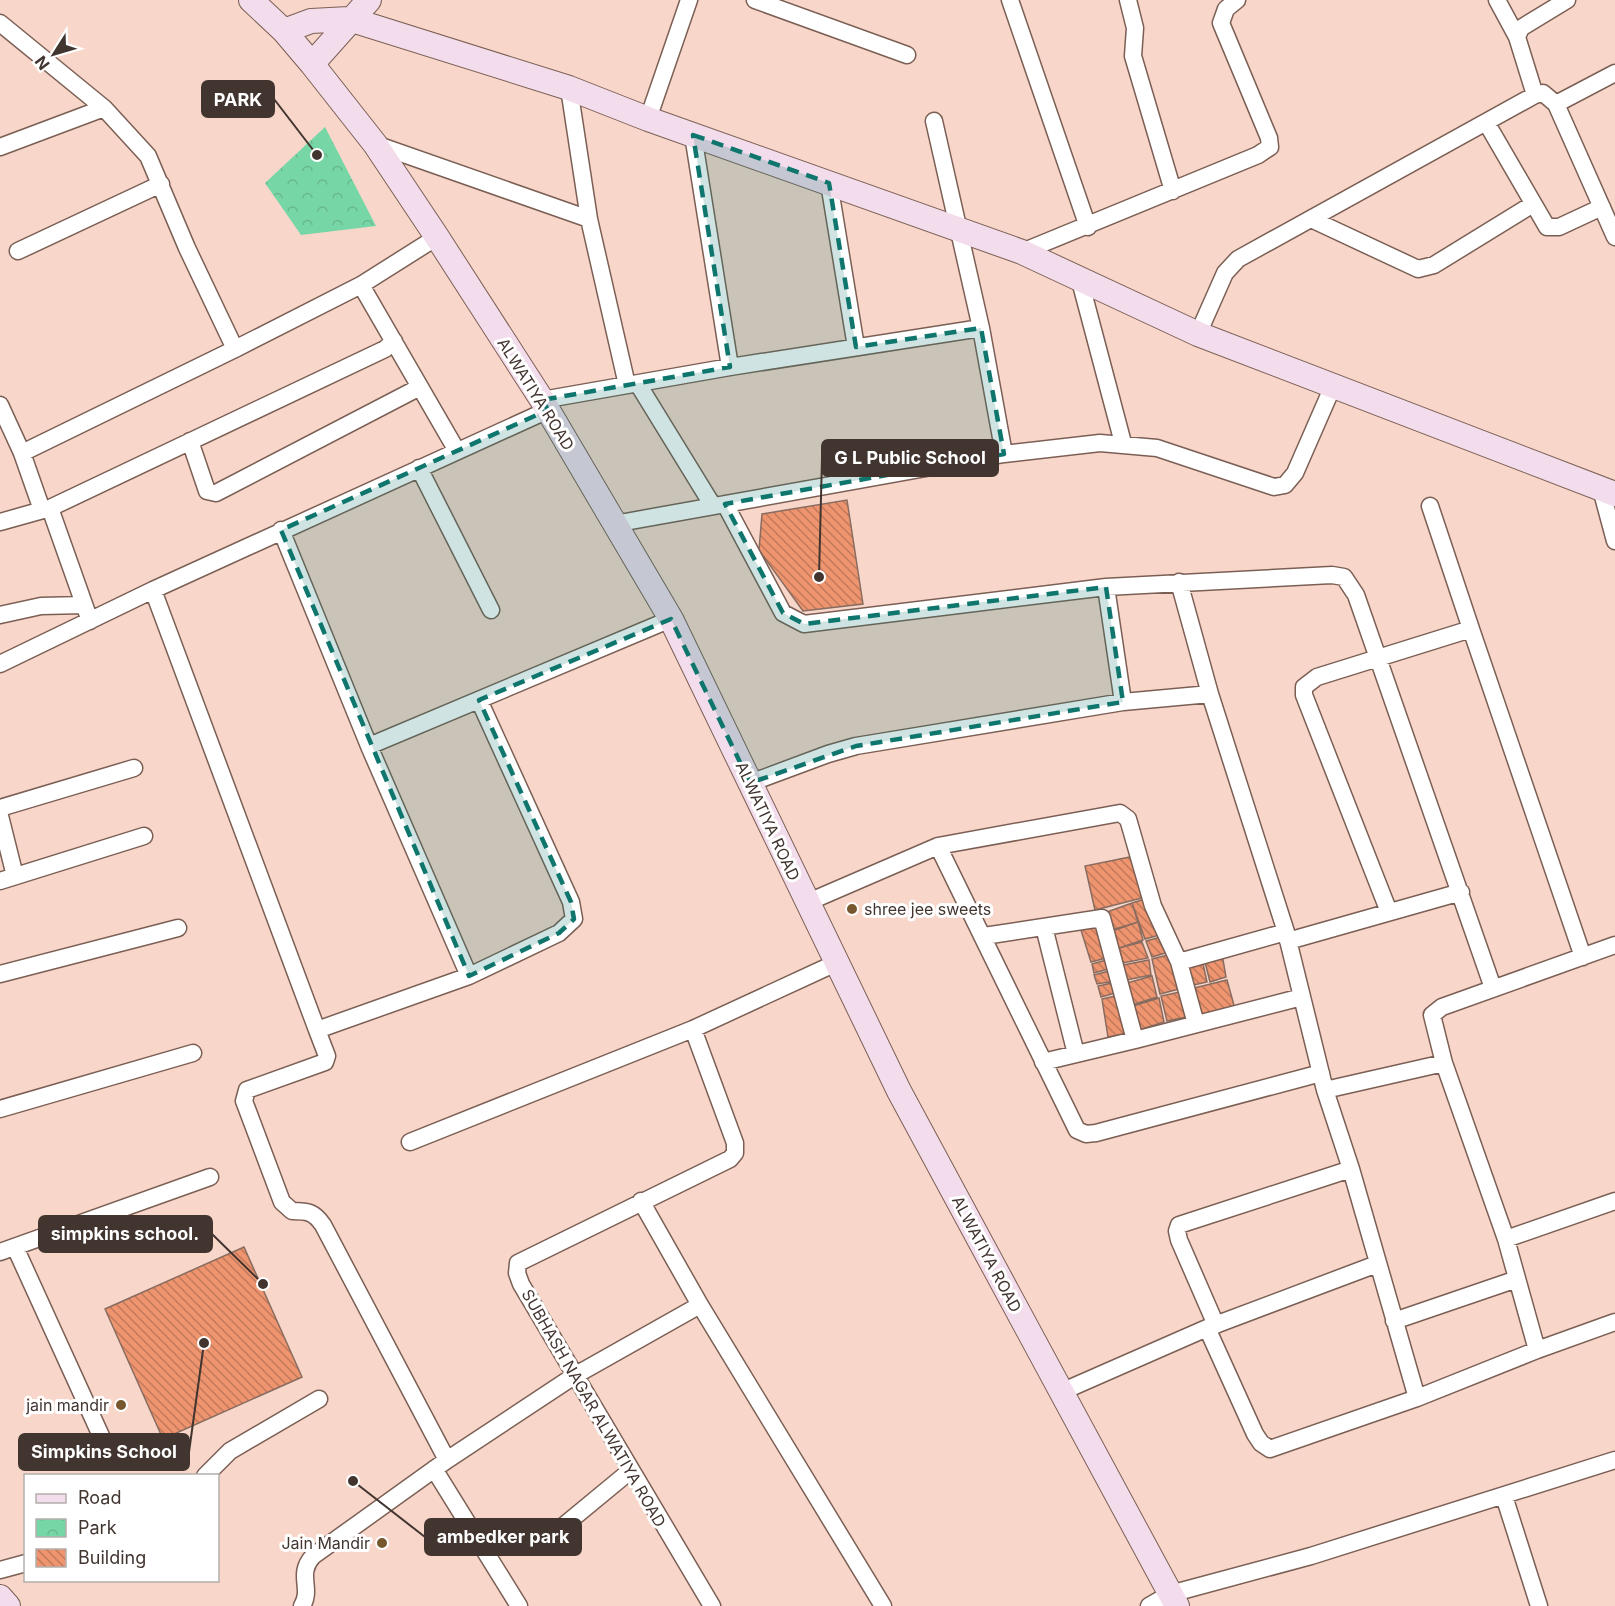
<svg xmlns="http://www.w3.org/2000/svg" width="1615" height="1606" font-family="Inter,sans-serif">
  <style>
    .park { fill: url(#park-crowns) }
    .building { fill: url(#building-back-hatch); stroke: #886c60; stroke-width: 1.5 }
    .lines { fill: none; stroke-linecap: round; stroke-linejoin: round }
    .street-casing { stroke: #7b5f54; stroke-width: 19 }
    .secondary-casing { stroke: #7b5f54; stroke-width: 26 }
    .street { stroke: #fff; stroke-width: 16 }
    .secondary { stroke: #f3dcec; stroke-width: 24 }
    .marked { fill: #0f766e; fill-opacity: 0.2; stroke: #0f766e; stroke-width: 4.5; stroke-dasharray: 12 8; stroke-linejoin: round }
    .poi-dot { fill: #77572d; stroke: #fff; stroke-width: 2 }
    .labels { text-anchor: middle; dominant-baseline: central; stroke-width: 6; stroke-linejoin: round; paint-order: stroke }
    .street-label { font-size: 16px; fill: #423530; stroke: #fff }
    .poi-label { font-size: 16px; fill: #423530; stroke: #fff; text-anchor: end }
    .leader { fill: none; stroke: #423530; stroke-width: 2 }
    .callout-dot { fill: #423530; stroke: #fff; stroke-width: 2 }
    .callout { fill: #423530; stroke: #423530; stroke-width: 2 }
    .callout-label { font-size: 18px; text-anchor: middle; font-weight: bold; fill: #fff }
  </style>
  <defs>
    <pattern id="park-crowns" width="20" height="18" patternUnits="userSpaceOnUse" patternTransform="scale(1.5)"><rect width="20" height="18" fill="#77d6a6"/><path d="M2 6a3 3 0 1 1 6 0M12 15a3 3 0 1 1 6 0" fill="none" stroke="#68b88f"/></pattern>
    <pattern id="building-back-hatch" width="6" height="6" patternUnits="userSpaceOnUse" patternTransform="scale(1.5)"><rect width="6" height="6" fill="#ee946f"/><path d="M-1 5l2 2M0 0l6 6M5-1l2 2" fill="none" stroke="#c27a5c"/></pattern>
  </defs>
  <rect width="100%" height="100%" fill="#f8d7ca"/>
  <!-- park -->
  <path class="park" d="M325 127 376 226 301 235 265 183Z"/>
  <!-- building -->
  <path class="building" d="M847 500 863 604 803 611 759 550 762 514Z
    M1135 856 1142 898 1095 910 1085 866Z
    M1148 898 1163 934 1145 939 1132 903Z
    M1132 903 1138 922 1112 930 1107 912Z
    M1100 922 1110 957 1091 962 1080 927Z
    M1138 922 1143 940 1119 948 1112 931Z
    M1165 936 1172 951 1152 957 1146 941Z
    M1142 942 1148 958 1123 963 1119 948Z
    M1172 954 1183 988 1160 994 1152 959Z
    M1222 954 1226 977 1210 982 1204 958Z
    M1110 959 1112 968 1094 973 1092 964Z
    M1202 959 1207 982 1189 986 1183 965Z
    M1149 960 1151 975 1126 980 1123 965Z
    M1113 970 1116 981 1097 984 1094 975Z
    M1152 976 1157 997 1132 1005 1127 983Z
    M1227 980 1235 1009 1198 1018 1190 989Z
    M1117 982 1119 992 1101 997 1098 986Z
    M1185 991 1191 1016 1167 1021 1161 996Z
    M1120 995 1131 1033 1108 1037 1102 999Z
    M1159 998 1164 1022 1139 1030 1133 1006Z
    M244 1247 302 1377 163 1439 105 1309Z"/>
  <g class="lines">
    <!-- street casing -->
    <g class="street-casing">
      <path id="street" d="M755 0 907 55
        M1010 0 1088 227
        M1128 0 1135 28 1133 56 1173 191
        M1497 0 1517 37
        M0 23 104 108 148 156 187 248 235 349 361 285 437 237
        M569 88 589 219
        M1535 95 1517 37 1521 28 1567 0
        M1556 104 1615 73
        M648 119 689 0
        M934 121 981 328 1004 454
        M1486 122 1547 227H1559L1602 207
        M693 135 730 367
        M375 144 589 219 627 385
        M0 147 104 108
        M829 183 856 347
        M1311 219 1418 269 1434 265 1533 204
        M18 251 161 184
        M1022 252 1258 155 1270 147 1269 138 1221 23 1226 9 1237 0
        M1079 277 1123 443
        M361 285 457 451
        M1198 334 1225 273 1238 259 1535 95 1543 93 1556 104 1615 237
        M638 384 713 506
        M542 400 730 367 981 328
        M0 405 22 453 42 510
        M190 441 207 491 216 493 420 387
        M22 453 235 349
        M419 468 491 610
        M1601 489 1615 541
        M725 504 783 613 804 624 1106 587 1332 575 1344 577 1356 595 1493 988
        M1430 506 1471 629
        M50 508 90 621
        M0 522 50 508 385 349 394 341
        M614 524 1004 454 1100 443 1157 448 1274 487 1285 485 1295 473 1333 386
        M281 530 369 746
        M1179 582 1210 694
        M1106 587 1123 702
        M0 615 41 606 84 605
        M0 664 153 590
        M479 700 571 902 574 919 559 933 469 976 369 746 671 619
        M750 783 828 754 856 746 1123 702 1210 694 1286 932 1325 1090 1351 1169 1417 1398
        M0 808 134 768
        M0 816 15 876
        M938 846 1077 1130 1086 1134 1096 1133 1321 1073
        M0 881 144 836
        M806 903 938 846 1120 813 1128 819 1153 906 1179 962 1196 1024
        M1389 912 1304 695V687L1317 677 1471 629 1583 957
        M1044 927 1076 1054
        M984 936 1102 918 1135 1040 1302 997
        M1288 941 1461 892
        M1179 962 1286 932
        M0 974 178 928
        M469 976 317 1030 153 590 548 410
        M317 1030 327 1056 325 1062 247 1090 244 1101 282 1202 292 1211C308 1211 314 1212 323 1225L447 1460
        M1043 1062 1135 1040
        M1325 1090 1444 1063
        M0 1109 193 1053
        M410 1142 693 1029
        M641 1201 700 1305 883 1606
        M1506 1239 1615 1201
        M15 1247 107 1449
        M0 1252 210 1177
        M1394 1321 1517 1279
        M1216 1325 1179 1240 1177 1231 1179 1225 1351 1169
        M1207 1328 1255 1434 1261 1443 1270 1449 1417 1398 1537 1350 1615 1322
        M1537 1350 1506 1239 1444 1063 1432 1015 1442 1007 1615 945
        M1061 1392 1207 1328 1377 1264
        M434 1469 519 1606
        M205 1476 230 1451 319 1399
        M1504 1496 1539 1606
        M550 1537 630 1471
        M0 1570 26 1563
        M302 1606C313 1588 296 1575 313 1556L447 1460 574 1376 700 1305
        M712 1606 521 1284 517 1273 518 1263 730 1159 735 1153V1143L693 1029 836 963
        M1149 1606 1170 1594 1311 1556 1615 1460"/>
    </g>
    <!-- secondary casing -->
    <g class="secondary-casing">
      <path id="secondary" d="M251 0 284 31 312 64 369 0
        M284 31 311 21 349 19 569 88 648 119 1022 252 1198 334 1615 494
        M312 64 375 144 437 237 542 400 671 619 899 1091 1177 1606
        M0 1597 8 1606"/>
    </g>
    <!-- street -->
    <use href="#street" class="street"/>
    <!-- secondary -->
    <use href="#secondary" class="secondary"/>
  </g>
  <!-- marked area -->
  <path class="marked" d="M693 135 829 183 856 347 981 328 1004 454 725 504 783 613 804 624 1106 587 1123 702 856 746 750 783 671 619 479 700 571 902 574 919 559 933 469 976 281 530 548 410 542 400 730 367Z"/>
  <!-- markers -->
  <g class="poi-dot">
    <circle cx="852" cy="909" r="6"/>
    <circle cx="121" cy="1405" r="6"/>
    <circle cx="382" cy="1543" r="6"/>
  </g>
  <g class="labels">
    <!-- street labels -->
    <g class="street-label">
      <text transform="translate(536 394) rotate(58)">ALWATIYA ROAD</text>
      <text transform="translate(768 821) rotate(65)">ALWATIYA ROAD</text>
      <text transform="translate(987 1254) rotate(62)">ALWATIYA ROAD</text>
      <text transform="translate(594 1408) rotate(60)">SUBHASH NAGAR ALWATIYA ROAD</text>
    </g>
    <!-- poi labels -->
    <g class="poi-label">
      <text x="864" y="909" text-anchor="start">shree jee sweets</text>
      <text x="109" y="1405">jain mandir</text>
      <text x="370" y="1543">Jain Mandir</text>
    </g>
  </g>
  <!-- callouts -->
  <path class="leader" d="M317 155L274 99M819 577L822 458M263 1284L212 1234M204 1343L189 1452M353 1481L425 1537"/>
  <g class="callout-dot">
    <circle cx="317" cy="155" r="6"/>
    <circle cx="819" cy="577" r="6"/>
    <circle cx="263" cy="1284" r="6"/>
    <circle cx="204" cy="1343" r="6"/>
    <circle cx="353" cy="1481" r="6"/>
  </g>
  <g class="callout">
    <rect x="202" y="81" width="72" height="36" rx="6"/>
    <rect x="822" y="440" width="176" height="36" rx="6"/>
    <rect x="39" y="1216" width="173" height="36" rx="6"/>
    <rect x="19" y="1434" width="170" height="36" rx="6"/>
    <rect x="425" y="1519" width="156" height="36" rx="6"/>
  </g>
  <g class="callout-label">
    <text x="238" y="106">PARK</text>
    <text x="910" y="464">G L Public School</text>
    <text x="125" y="1240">simpkins school.</text>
    <text x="104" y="1458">Simpkins School</text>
    <text x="503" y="1543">ambedker park</text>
  </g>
  <!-- legend -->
  <rect x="24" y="1474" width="195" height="108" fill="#ffffff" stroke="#b3aeac" stroke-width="1.5"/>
  <rect x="36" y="1494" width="30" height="9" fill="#f3dcec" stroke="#b3aeac" stroke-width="1.5"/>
  <text x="78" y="1504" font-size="18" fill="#423530">Road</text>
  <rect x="36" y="1519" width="30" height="18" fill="url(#park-crowns)" stroke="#b3aeac" stroke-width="1.5"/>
  <text x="78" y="1534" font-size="18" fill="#423530">Park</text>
  <rect x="36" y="1549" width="30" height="18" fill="url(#building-back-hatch)" stroke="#b3aeac" stroke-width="1.5"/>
  <text x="78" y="1564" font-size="18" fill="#423530">Building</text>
  <!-- north arrow -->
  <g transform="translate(54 54) rotate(233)" stroke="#ffffff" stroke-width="4.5" paint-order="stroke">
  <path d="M0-4.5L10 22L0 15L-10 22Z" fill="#423530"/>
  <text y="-9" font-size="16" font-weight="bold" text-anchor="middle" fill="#423530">N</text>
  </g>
</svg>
